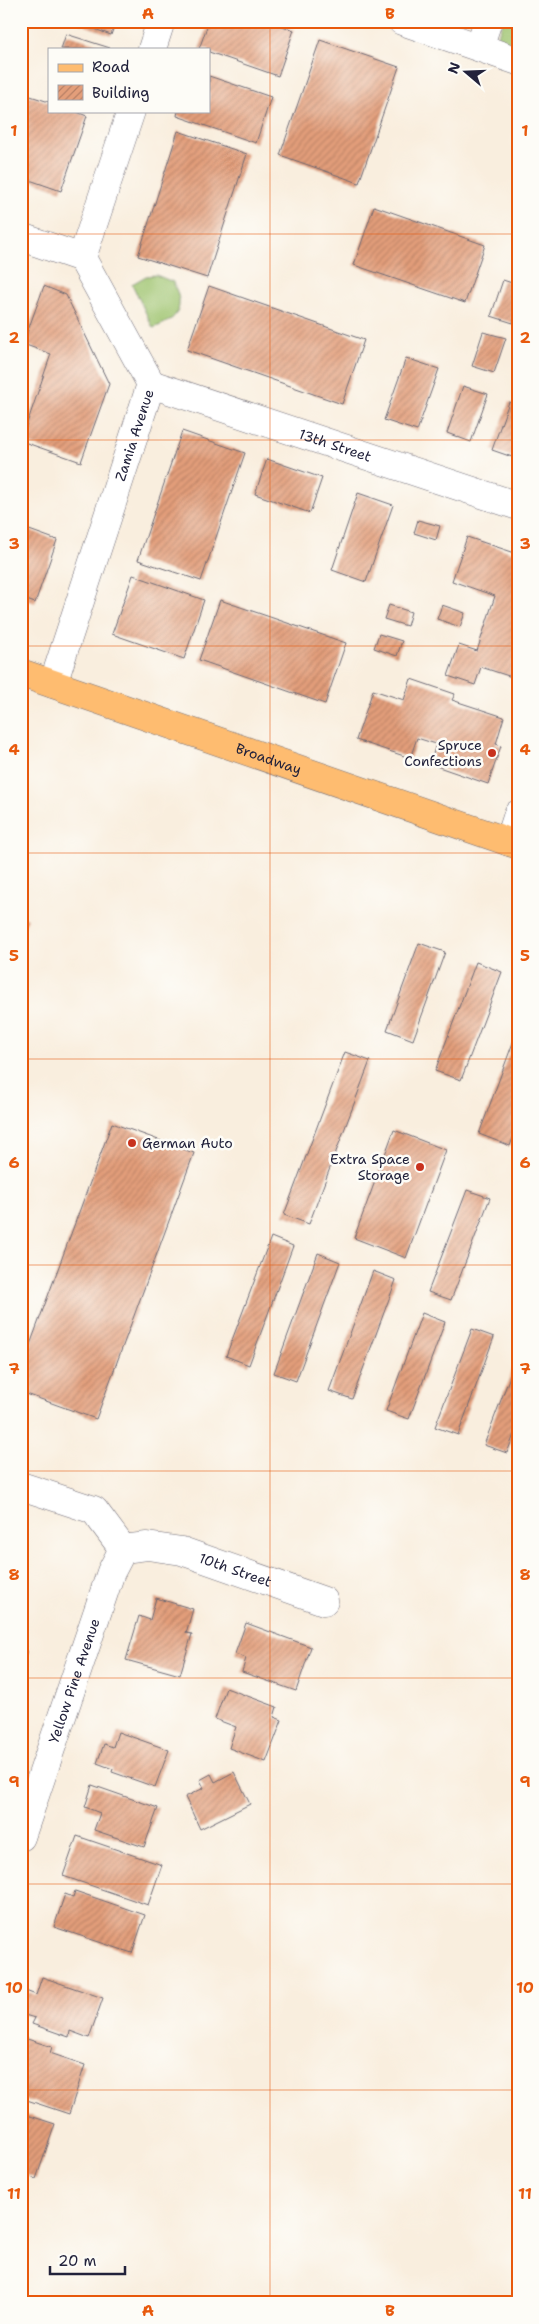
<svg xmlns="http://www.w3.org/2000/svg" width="539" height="2324" font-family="'Shantell Sans',sans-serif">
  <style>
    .green { fill: #9dc36d; stroke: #607254 }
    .building { fill: url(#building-hatch) }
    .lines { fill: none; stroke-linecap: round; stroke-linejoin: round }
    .minor-casing { stroke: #6d6974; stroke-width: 29 }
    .primary-casing { stroke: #6d6974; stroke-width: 29 }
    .minor { stroke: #fff; stroke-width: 28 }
    .primary { stroke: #febc70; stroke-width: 28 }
    .grid { fill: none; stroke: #e8590c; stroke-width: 1; stroke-opacity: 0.55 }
    .poi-dot { fill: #c8321e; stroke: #fdfcf7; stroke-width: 2 }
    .labels { text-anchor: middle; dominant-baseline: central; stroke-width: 5; stroke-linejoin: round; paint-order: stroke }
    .street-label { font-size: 14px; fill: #22223b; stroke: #fdfcf7 }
    .poi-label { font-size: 14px; fill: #22223b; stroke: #fdfcf7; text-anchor: end }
    .neatline { fill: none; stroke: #e8590c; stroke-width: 2 }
    .grid-label { font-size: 16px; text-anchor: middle; font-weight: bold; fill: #e8590c }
  </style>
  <defs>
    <pattern id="building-hatch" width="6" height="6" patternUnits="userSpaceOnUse" patternTransform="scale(1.25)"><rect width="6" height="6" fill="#e39e7a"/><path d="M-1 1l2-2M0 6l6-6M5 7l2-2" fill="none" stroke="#b88065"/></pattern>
  </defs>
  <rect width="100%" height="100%" fill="#fdfcf7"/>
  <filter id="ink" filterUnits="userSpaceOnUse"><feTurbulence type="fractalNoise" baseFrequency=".02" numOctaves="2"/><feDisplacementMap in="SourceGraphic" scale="10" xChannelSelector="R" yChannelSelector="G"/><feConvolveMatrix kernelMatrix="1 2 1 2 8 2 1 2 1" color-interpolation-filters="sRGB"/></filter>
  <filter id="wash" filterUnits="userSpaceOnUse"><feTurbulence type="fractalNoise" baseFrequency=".0096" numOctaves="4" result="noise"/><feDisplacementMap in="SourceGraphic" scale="20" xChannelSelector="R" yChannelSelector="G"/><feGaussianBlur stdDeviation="1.12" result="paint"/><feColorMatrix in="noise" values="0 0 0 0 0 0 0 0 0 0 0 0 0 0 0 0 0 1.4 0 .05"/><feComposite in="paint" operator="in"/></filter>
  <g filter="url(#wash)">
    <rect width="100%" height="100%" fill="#f9eede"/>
    <!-- green -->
    <path class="green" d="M503 21H518V46L497 38Z
      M156 275 173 282C185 307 180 319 153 328L132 284 146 276Z"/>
    <g id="blocks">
      <!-- building -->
      <path class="building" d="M72 21H116L111 35Z
        M209 21H267L294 30 278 76 209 52V49H199Z
        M66 34 110 48V49H61Z
        M320 40 399 67 359 183 280 155Z
        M209 76 271 97 256 143 177 116 178 111H209Z
        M21 93 49 102V111H74L87 116 61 191 21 177Z
        M178 131 247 154 207 278 138 256Z
        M374 206 485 245 465 303 354 265Z
        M517 230H518V241L514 240Z
        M503 280 518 285V308L513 323 491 316Z
        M44 286 66 295 109 384 81 462 21 441 51 354 23 344Z
        M209 286 364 340 342 404 187 350Z
        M483 332 506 338 494 373 472 366Z
        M406 358 439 369 417 431 384 420Z
        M463 386 488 394 471 442 447 433Z
        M509 402 518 405V459L492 450Z
        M182 431 245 453 201 581 138 560Z
        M267 459 322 478 310 513 255 494Z
        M358 493 393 505 366 582 332 570Z
        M418 520 440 526 436 540 414 533Z
        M21 527 57 540 35 603 21 598Z
        M467 537 518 554V679L481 667 475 685 448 676 459 645 477 651 495 596 452 581Z
        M133 575 204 600 184 659 112 634Z
        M220 600 346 643 325 704 199 660Z
        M389 605 411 612 407 626 384 619Z
        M442 605 465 613 460 627 437 619Z
        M379 634 402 641 397 656 374 648Z
        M411 679 455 694 452 700 504 717 496 744 501 746 488 784 430 764 436 744 417 738 410 758 356 740 373 690 404 700Z
        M21 916 28 918 21 936Z
        M419 943 445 952 413 1040 387 1030Z
        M476 962 502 972 461 1080 435 1071Z
        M518 1029V1125L510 1146 479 1134Z
        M345 1052 370 1061 309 1224 284 1215Z
        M112 1123 194 1153 96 1419 21 1392V1369Z
        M394 1130 446 1150 406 1258 354 1238Z
        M467 1190 490 1198 451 1300 428 1292Z
        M271 1237 293 1246 249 1365 226 1356Z
        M318 1253 340 1262 296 1381 274 1373Z
        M373 1271 396 1280 352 1399 329 1391Z
        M422 1313 445 1322 409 1419 386 1411Z
        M472 1329 494 1337 458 1435 435 1427Z
        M518 1355V1424L507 1453 484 1445Z
        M518 1593V1612L511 1610Z
        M156 1598 193 1609 186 1633 192 1634 180 1675 126 1660 139 1616 150 1620Z
        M246 1623 311 1647 296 1691 242 1672 246 1658 235 1654Z
        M21 1649 27 1650 22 1667H21Z
        M226 1688 277 1707 274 1717 282 1720 266 1762 229 1748 236 1727 215 1719Z
        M118 1732 169 1750 155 1787 112 1772 113 1769 97 1763 104 1744 113 1747Z
        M234 1772 250 1804 200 1829 185 1797 204 1788 200 1780 211 1774 215 1782Z
        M92 1785 158 1808 144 1847 94 1830 100 1813 85 1807Z
        M77 1836 162 1865 148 1905 63 1876Z
        M75 1891 145 1915 132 1953 54 1927 65 1894 73 1897Z
        M42 1977 103 1998 89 2038 70 2031 69 2037 32 2024 35 2018 21 2014 23 1990 36 1995Z
        M21 2037 52 2047 50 2053 85 2065 69 2114 21 2098Z
        M21 2113 55 2124 36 2179 21 2174Z"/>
    </g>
  </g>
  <g filter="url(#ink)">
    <use href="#blocks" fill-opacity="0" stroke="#6d6974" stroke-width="1"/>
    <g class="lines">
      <!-- minor casing -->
      <g class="minor-casing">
        <g id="minor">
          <path d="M402 21 518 61"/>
          <path d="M479 47 488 21"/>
          <path d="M152 49 161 21"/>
          <path d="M21 237 82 258"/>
          <path id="s1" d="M151 384 518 506"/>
          <path id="s2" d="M53 684 151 384 82 258 131 111"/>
          <path d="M509 842 518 814"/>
          <path d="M21 1486 94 1510 123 1549"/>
          <path id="s3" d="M21 1837 111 1572 123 1549 147 1546 182 1551 324 1601"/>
        </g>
      </g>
      <!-- primary casing -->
      <g class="primary-casing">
        <g id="primary">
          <path id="s4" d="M21 673 518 845"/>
        </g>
      </g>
      <!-- minor -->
      <use href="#minor" class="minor"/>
      <!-- primary -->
      <use href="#primary" class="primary"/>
    </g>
  </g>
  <!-- grid -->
  <path class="grid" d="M270 21V2303M21 234H518M21 440H518M21 646H518M21 853H518M21 1059H518M21 1265H518M21 1471H518M21 1678H518M21 1884H518M21 2090H518"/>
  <!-- markers -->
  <g class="poi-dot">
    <circle cx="492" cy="753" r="5"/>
    <circle cx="132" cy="1143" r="5"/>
    <circle cx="420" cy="1167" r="5"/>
  </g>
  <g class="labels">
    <!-- street labels -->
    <g class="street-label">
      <text stroke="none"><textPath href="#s2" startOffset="262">Zamia Avenue</textPath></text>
      <text stroke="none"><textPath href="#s1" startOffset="194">13th Street</textPath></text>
      <text stroke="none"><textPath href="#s4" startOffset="262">Broadway</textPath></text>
      <text stroke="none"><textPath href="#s3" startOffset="422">10th Street</textPath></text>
      <text stroke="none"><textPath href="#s3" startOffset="165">Yellow Pine Avenue</textPath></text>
    </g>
    <!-- poi labels -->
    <g class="poi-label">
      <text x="482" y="745">Spruce<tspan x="482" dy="16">Confections</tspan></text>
      <text x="142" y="1143" text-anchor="start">German Auto</text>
      <text x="410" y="1159">Extra Space<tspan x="410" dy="16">Storage</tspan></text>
    </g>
  </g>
  <!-- margin -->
  <rect width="539" height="2324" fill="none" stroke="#fdfcf7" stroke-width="55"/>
  <!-- legend -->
  <rect x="48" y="48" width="162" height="65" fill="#fdfcf7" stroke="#a5a5ac"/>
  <rect x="58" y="64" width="25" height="8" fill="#febc70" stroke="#a5a5ac"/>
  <text x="92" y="72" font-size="15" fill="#22223b">Road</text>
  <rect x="58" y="85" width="25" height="15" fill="url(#building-hatch)" stroke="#a5a5ac"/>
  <text x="92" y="98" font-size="15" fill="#22223b">Building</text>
  <!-- north arrow -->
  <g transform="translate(466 72) rotate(289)" stroke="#fdfcf7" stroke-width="4" paint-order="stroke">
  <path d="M0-4L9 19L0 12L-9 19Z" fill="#22223b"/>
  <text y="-8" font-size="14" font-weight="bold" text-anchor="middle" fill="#22223b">N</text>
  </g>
  <!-- scale -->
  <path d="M50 2266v8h75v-8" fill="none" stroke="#22223b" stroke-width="2.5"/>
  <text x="58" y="2266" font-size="15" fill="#22223b" stroke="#fdfcf7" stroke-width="4" paint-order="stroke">20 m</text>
  <rect x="28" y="28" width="484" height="2268" class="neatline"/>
  <g class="grid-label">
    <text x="148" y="19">A</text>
    <text x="390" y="19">B</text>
    <text x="14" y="136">1</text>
    <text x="525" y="136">1</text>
    <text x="14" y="343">2</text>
    <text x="525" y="343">2</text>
    <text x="14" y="549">3</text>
    <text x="525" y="549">3</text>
    <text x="14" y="755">4</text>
    <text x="525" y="755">4</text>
    <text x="14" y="961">5</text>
    <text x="525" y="961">5</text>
    <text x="14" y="1168">6</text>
    <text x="525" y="1168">6</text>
    <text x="14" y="1374">7</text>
    <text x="525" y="1374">7</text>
    <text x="14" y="1580">8</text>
    <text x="525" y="1580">8</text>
    <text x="14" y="1787">9</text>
    <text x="525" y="1787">9</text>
    <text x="14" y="1993">10</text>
    <text x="525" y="1993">10</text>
    <text x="14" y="2199">11</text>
    <text x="525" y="2199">11</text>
    <text x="148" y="2316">A</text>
    <text x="390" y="2316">B</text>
  </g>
</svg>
